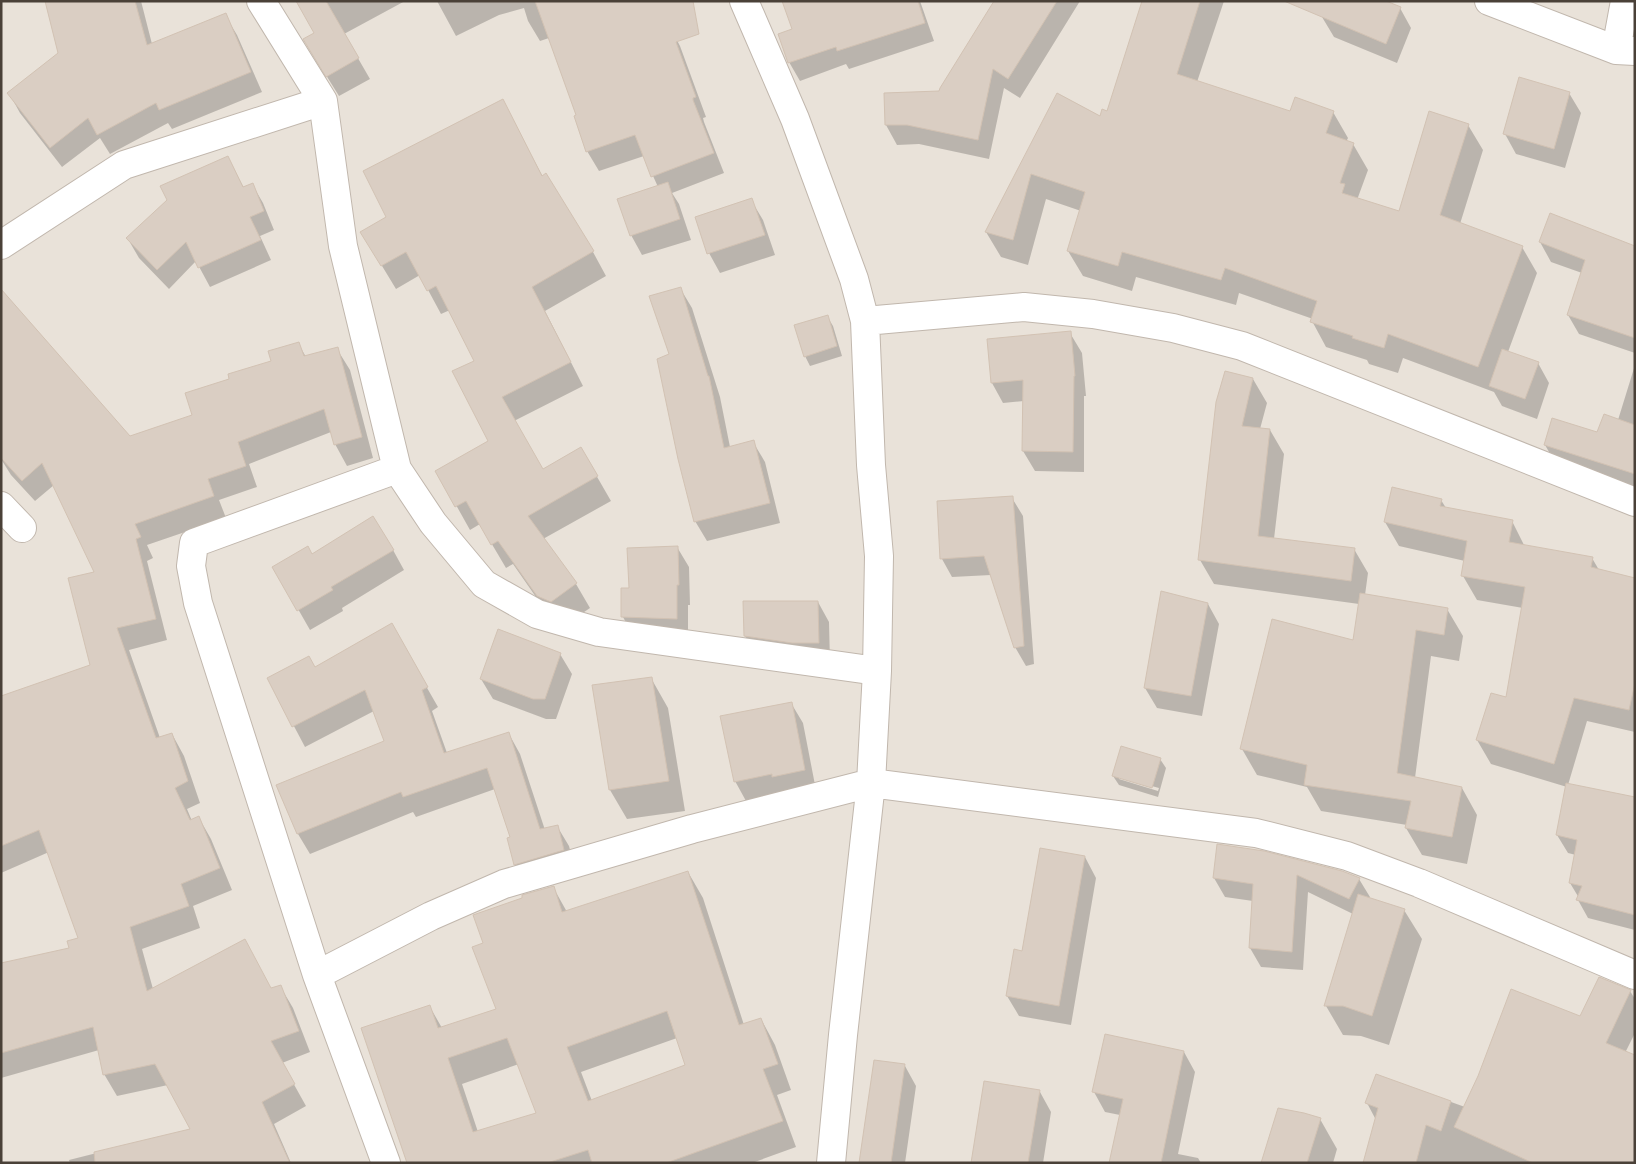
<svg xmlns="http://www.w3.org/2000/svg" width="1636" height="1164" font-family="Raleway,sans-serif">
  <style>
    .residential { fill: #e9e2d9 }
    .shadow { fill: #0003; fill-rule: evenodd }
    .building { fill: #dacec3; stroke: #d2c2b3; fill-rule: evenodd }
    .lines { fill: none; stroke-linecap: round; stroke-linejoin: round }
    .minor-casing { stroke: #c1b7ad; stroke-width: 30 }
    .minor { stroke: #fff; stroke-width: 28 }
  </style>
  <rect width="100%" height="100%" fill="#f5f1eb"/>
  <!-- residential -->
  <path class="residential" d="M1 1H1635V1163H1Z"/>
  <!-- shadow -->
  <path class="shadow" d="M46 1H141L152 44 225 15 237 35 262 92 172 129 168 123 110 154 100 138 62 167 20 113 9 93 60 54Z
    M300 1H405L344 34 370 79 339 96 316 59 315 33Z
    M437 1H656L680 46 706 117 703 118 704 122 724 173 672 193 679 204 691 240 642 255 631 235 658 187 644 156 599 171 587 151 577 116 549 38 540 41 528 21 524 8 499 15 456 36Z
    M784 1H920L934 41 849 69 846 64 800 81 789 62 794 30Z
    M998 1H1080L1020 98 1004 88 989 159 919 144 897 145 886 125 940 93Z
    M1144 1H1224L1197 82 1291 112H1333L1348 138 1346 142 1353 144 1368 170 1357 200 1399 213 1468 125 1483 150 1460 224 1522 247 1537 273 1508 352 1538 363 1549 383 1537 419 1502 406 1494 392 1403 358 1398 373 1369 364 1367 360 1326 347 1312 321 1313 319 1239 293 1236 305 1136 277 1132 291 1083 276 1068 251 1081 211 1046 199 1028 265 1001 257 986 232 1058 94 1101 117 1108 113Z
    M1400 8 1411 28 1397 63 1334 37 1322 17Z
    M1569 93 1581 113 1565 168 1516 154 1505 134Z
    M502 101 543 177 593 252 606 276 545 311 583 386 514 421 543 471 581 449 611 501 543 539 576 584 590 608 565 625 552 620 513 564 506 568 480 524 470 530 437 471 490 442 476 361 450 310 441 314 420 275 396 289 376 256 388 217Z
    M228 158 244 188 252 184 263 203 274 230 260 236 271 260 210 287 196 261 169 289 139 258 128 239 168 201Z
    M751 200 763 220 775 255 720 273 709 253Z
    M1540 242 1635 247V353L1579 334 1568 315 1582 273 1551 262Z
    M680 288 692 308 720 397 730 447 753 442 765 462 780 523 707 541 695 521 670 355Z
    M1 291 130 438 193 416 231 380 272 361 298 343 306 357 337 349 350 370 373 458 347 466 335 444 331 432 249 464 257 487 219 500 226 518 147 545 153 558 147 561 167 640 129 650 160 738 172 734 184 756 200 803 187 809 192 821 199 818 211 839 232 890 193 906 200 928 142 949 153 989 272 990 280 986 293 1008 310 1052 282 1063 306 1106 274 1124 291 1163H70L69 1160 192 1129 168 1085 117 1096 104 1074 99 1050 1 1078V965L71 949 80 939 49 852 1 873V814L92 666 96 572 54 485 35 501 11 475 1 459Z
    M827 316 833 326 842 356 810 366 805 356Z
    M1070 333 1082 353 1086 396H1084V472L1035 471 1023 451 1024 401 1003 403 992 383Z
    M1635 365V489L1556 464 1545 445 1598 434 1618 420Z
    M1253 379 1267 403 1260 429 1270 430 1284 454 1274 539 1354 549 1368 573 1365 595 1447 609 1463 636 1459 661 1431 656 1415 778 1462 788 1477 815 1467 864 1422 855 1406 828 1407 825 1321 811 1307 787 1257 775 1242 749 1354 641 1359 604 1214 584 1200 560Z
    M1012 498 1023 516 1034 664 1026 666 1015 647 991 575 952 577 942 559Z
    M1441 500 1446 508 1512 521 1525 547 1592 558 1599 570 1635 579V732L1587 721 1568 785 1635 824V930L1588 918 1578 900 1579 898 1570 883 1576 855 1568 853 1557 835 1567 787 1491 764 1477 740 1507 699 1523 608 1477 600 1463 576 1465 561 1399 546 1385 522Z
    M677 547 689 567 690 605H688V638L634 637 623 617 630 589Z
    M393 550 404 570 342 608 343 611 310 630 274 567 312 555Z
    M745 602H818L829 622 830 663 756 656 745 636Z
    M1208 604 1219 624 1202 716 1157 708 1145 688Z
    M391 625 438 707 432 711 447 753 509 734 520 754 545 830 557 826 569 846 575 870 527 884 516 864 512 838 495 789 416 817 413 812 310 854 298 834 278 786 385 742 374 711 305 747 269 679 315 669Z
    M560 654 572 674 556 719H546L493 699 481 679Z
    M651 678 668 708 685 811 627 819 610 790Z
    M791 703 803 723 816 790 746 801 735 781Z
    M1160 759 1166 768 1158 797 1119 785 1113 776ZM1119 777 1159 788 1158 791 1119 779Z
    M1219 846 1359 879 1370 897 1369 899 1404 910 1422 939 1389 1045 1361 1036 1343 1035 1326 1006 1353 914 1308 892 1303 970 1261 967 1250 948 1253 901 1225 897 1214 878Z
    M1085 857 1096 878 1071 1025 1019 1016 1007 996 1023 952Z
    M688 872 703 898 744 1025 761 1019 775 1045 791 1090 777 1095 796 1147 752 1163H413L430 1007 442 1028 497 1010 485 944 553 887 567 912ZM677 1038 687 1066 592 1101 581 1072ZM519 1064 538 1113 478 1132 462 1084Z
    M1630 991 1635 999V1033L1625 1053 1635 1163H1365L1376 1120 1367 1103 1376 1075 1465 1107 1581 1018Z
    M1184 1052 1195 1072 1178 1154 1198 1158 1201 1163H1111L1120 1115 1105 1112 1094 1092Z
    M905 1066 916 1086 905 1163H860Z
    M1040 1092 1051 1112 1043 1163H972Z
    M1320 1119 1337 1149 1333 1163H1262Z"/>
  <!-- building -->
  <path class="building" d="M45 1H135L147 45 226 13 251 72 159 110 156 103 97 135 88 118 50 148 7 93 58 53Z
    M296 1H326L359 58 326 77 303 39 314 33Z
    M535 1H693L699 34 676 42 696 97 693 98V100L714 153 651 177 635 135 586 152 574 116 576 115Z
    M782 1H918L925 23 837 51 836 47 788 63 778 34 792 29Z
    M994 1H1057L1008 79 993 69 978 140 907 125H885L884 93 939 91 940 88Z
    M1142 1H1200L1177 74 1290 111 1295 97 1334 111 1326 133 1354 143 1340 183 1345 184 1342 193 1399 211 1429 111 1469 124 1440 215 1523 246 1478 367 1388 334 1384 348 1352 338 1353 336 1310 322 1317 301 1225 268 1221 280 1122 252 1118 266 1067 251 1085 192 1031 174 1013 240 985 232 1057 93 1100 116 1102 109 1107 111Z
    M1284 1H1386L1401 7 1386 44Z
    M1519 77 1570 92 1554 149 1503 134Z
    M503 99 542 176 546 173 594 251 532 287 571 362 502 397 543 469 581 447 598 476 528 516 577 583 551 602 537 596 498 541 491 545 466 501 455 507 435 471 488 441 452 371 474 361 436 286 427 291 406 252 381 266 360 232 386 217 363 171Z
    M228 156 243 187 253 183 264 211 250 217 261 240 198 268 186 242 157 270 126 238 167 200 160 186Z
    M668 182 680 219 630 236 617 199Z
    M752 198 765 235 707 254 695 217Z
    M1550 213 1635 246V338L1567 315 1585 260 1539 242Z
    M681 287 708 376H709L724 448 754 440 770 503 694 522 678 459 657 359 669 354 649 296Z
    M1 289 130 436 192 415 185 393 229 379 228 374 271 361 268 351 299 342 304 356 338 347 362 437 334 445 324 409 238 442 246 466 208 479 214 496 135 524 141 537 136 539 156 619 117 628 156 738 172 733 188 781 175 788 190 820 199 816 220 868 181 884 189 906 130 927 147 991 245 939 271 988 281 985 299 1031 271 1041 295 1084 262 1102 290 1163H95L94 1152 190 1129 155 1064 103 1075 93 1027 1 1053V963L69 948 67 941 78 938 39 830 1 846V696L90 665 68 578 94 572 42 463 22 481 1 458Z
    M828 315 837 346 804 357 794 325Z
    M1071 331 1075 376H1074L1073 452 1022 451 1023 380 991 383 987 339Z
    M1502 349 1539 362 1525 399 1489 386Z
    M1225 371 1253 378 1242 426 1270 429 1258 536 1355 548 1351 581 1198 560 1216 402Z
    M1604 414 1635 425V474L1544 445 1552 418 1597 432Z
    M1392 487 1442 499 1440 506 1513 520 1509 542 1593 557 1591 567 1635 578V683L1629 710 1574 698 1554 764 1476 740 1491 693 1506 697 1525 587 1461 576 1467 541 1384 522Z
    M1013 496 1024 646 1014 648 984 556 940 559 937 501Z
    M373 516 394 550 331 587 333 590 297 611 272 567 308 546 312 554Z
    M678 546 679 585H677V619L621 617V588H629L627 548Z
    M1161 591 1208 603 1191 696 1144 688Z
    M1360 593 1448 608 1444 635 1416 630 1397 773 1462 787 1452 837 1405 828 1411 801 1304 785 1307 765 1240 749 1272 619 1353 640Z
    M743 601H818L819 643H792L744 636Z
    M392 623 428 687 422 690 444 753 509 732 540 829 558 825 564 850 514 865 507 838 510 837 487 768 403 797 401 792 297 834 276 785 384 741 365 690 292 727 267 678 309 656 315 667Z
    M498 629 561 653 545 699H533L480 679Z
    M652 677 669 781 609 790 592 685Z
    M792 702 805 770 772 777V774L734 782 720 716Z
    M1121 746 1161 758 1152 788 1112 776Z
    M1566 783 1635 797V915L1576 900 1582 886 1569 883 1577 840 1556 835Z
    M1217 844 1264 851 1342 871 1360 878 1349 899 1297 875 1292 952 1249 948 1253 884 1213 878Z
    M1040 848 1085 856 1059 1006 1006 996 1014 949 1022 951Z
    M688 871 739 1025 761 1018 778 1064 763 1069 783 1121 666 1163H592L588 1150 547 1163H407L361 1028 430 1005 438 1028 496 1009 472 947 483 943 473 915 522 898V895L554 886 562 912ZM667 1011 685 1065 588 1101 567 1047ZM507 1038 536 1113 473 1132 448 1058Z
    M1358 894 1405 909 1372 1016 1343 1006H1324Z
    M1599 977 1631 990 1606 1043 1635 1055V1163H1533L1454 1127 1478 1076 1511 989 1580 1016Z
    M1105 1034 1184 1051 1161 1163H1109L1123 1099 1092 1092Z
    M874 1060 905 1064 891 1163H859Z
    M1376 1074 1451 1101 1441 1131 1426 1125 1416 1163H1363L1378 1108 1365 1103Z
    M984 1081 1040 1090 1028 1163H971Z
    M1278 1108 1304 1113 1321 1118 1307 1163H1261Z"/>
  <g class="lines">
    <!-- minor casing -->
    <g class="minor-casing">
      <path id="minor" d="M261 1 323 101 343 246 397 469 433 523 484 584 537 614 599 632 877 671
        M744 1 795 119 854 279 865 321 871 465 879 556 877 671 871 783 843 1035 831 1163
        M1489 1 1616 50 1635 51
        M1616 50 1625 1
        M1 245 124 165 323 101
        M865 321 1024 307 1093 314 1173 328 1242 346 1635 502
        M1 506 22 528
        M317 975 431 916 504 884 692 829 871 783 1256 833 1347 856 1419 883 1635 975
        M386 1163 317 975 198 603 191 566 194 543 397 469"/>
    </g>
    <!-- minor -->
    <use href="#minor" class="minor"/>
  </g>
  <!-- border -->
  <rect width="1636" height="1164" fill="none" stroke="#4a4138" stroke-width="5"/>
</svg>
